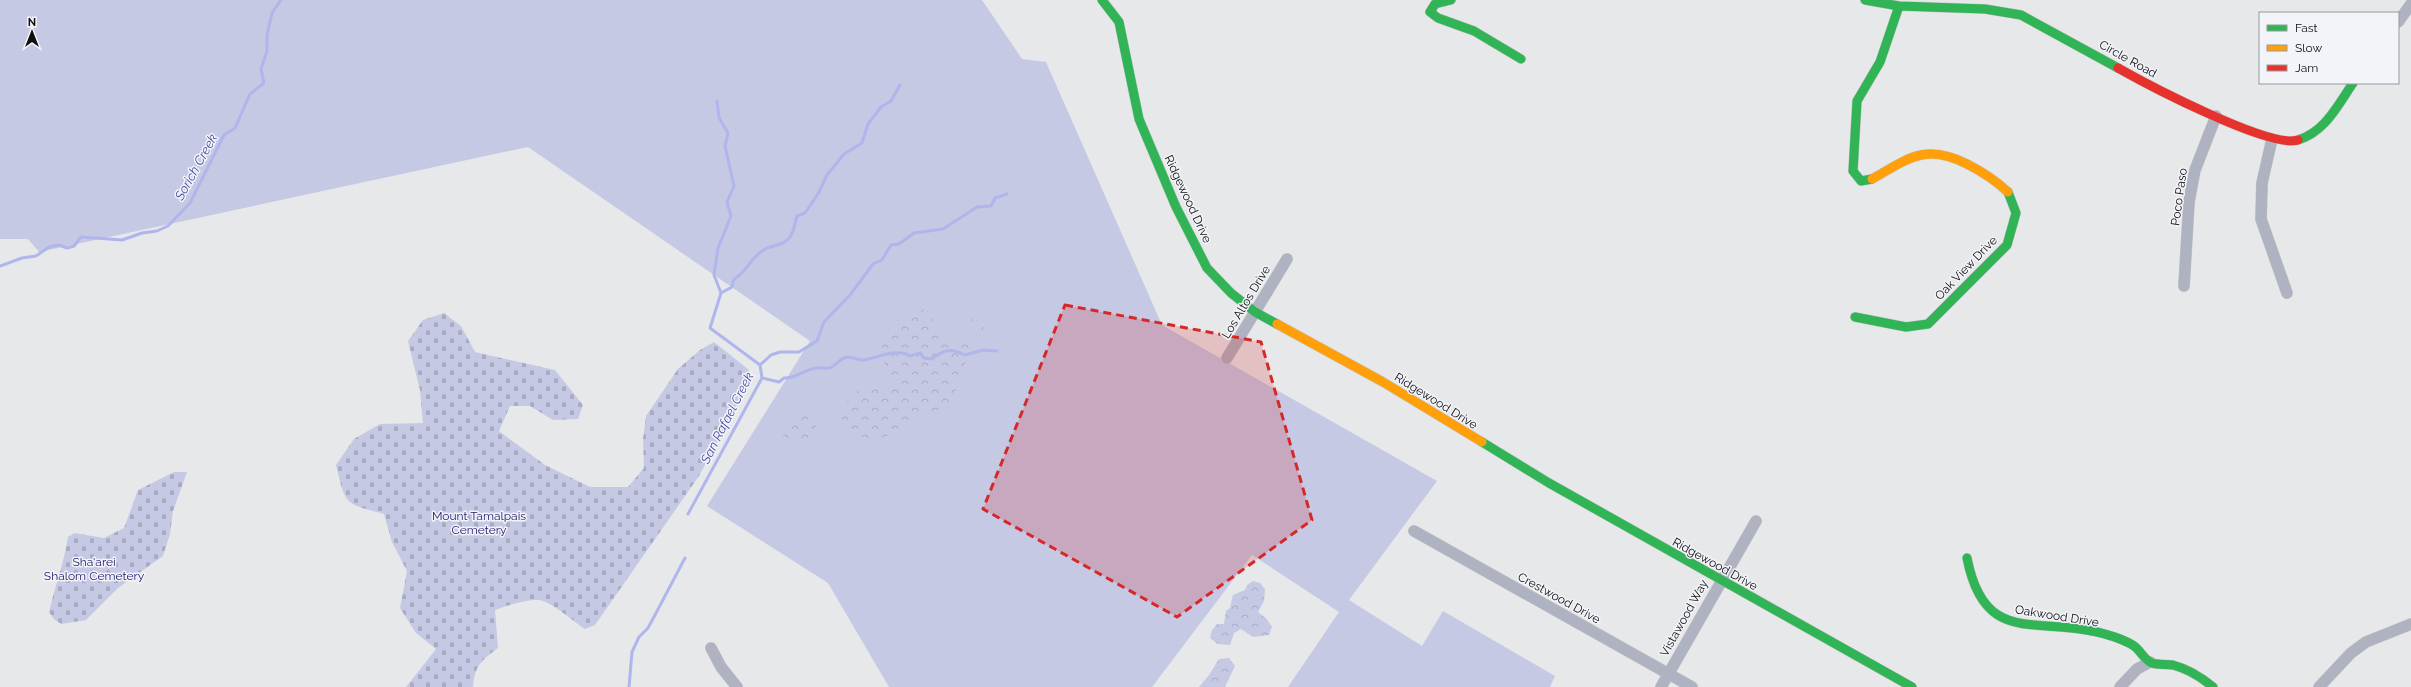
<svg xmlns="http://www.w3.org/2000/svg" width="2411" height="687" font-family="Raleway,sans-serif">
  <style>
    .green { fill: #c5c9e4 }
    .forest { fill: url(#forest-crowns) }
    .cemetery { fill: url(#cemetery-stones) }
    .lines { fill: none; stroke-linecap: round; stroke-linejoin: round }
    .stream { stroke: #b0b6ec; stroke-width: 3 }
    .street-casing { stroke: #c5c5c6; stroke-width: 12 }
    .fast-casing { stroke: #c5c5c6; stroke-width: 10 }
    .slow-casing { stroke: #c5c5c6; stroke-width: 10 }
    .jam-casing { stroke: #c5c5c6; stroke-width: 10 }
    .street { stroke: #afb2c1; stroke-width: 11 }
    .fast { stroke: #30b455; stroke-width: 9 }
    .slow { stroke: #ff9f0a; stroke-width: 9 }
    .jam { stroke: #e5322d; stroke-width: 9 }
    .marked { fill: #d62828; fill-opacity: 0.2; stroke: #d62828; stroke-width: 3; stroke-dasharray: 8 5; stroke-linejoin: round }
    .labels { text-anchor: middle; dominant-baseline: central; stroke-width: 3; stroke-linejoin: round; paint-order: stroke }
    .street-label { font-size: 12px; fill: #0f0f10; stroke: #f3f4f9 }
    .park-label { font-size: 12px; fill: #20166c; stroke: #f3f4f9 }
    .water-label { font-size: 13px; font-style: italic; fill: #484aa2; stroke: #f3f4f9 }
  </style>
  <defs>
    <pattern id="forest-crowns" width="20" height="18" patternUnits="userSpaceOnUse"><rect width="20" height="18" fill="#c5c9e4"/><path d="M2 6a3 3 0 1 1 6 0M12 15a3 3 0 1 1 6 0" fill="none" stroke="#a8abc3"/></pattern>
    <pattern id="cemetery-stones" width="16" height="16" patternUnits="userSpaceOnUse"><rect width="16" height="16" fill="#c5c9e4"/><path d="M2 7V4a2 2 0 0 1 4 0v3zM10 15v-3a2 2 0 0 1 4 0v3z" fill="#a8abc3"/></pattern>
  </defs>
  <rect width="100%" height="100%" fill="#e7e8ea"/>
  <!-- green -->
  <path class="green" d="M0 0H982L1022 59 1046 62 1162 325 1437 481 1349 600 1422 646 1443 611 1555 676 1550 687H1288L1339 612 1252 555 1152 687H889L828 583 707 506 810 341 528 147 39 252 28 239H0Z"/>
  <!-- forest -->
  <path class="forest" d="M917 307 930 312C935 327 941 336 954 347L970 338 975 350 962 368 955 393 945 408 927 413 910 429 874 440 856 435 839 416C854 387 859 386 891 385 884 355 873 354 891 323L908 317Z
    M972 319 979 321 984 328 981 333 975 334 968 322Z
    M804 415 814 420 817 429C809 441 796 444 782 439L784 434Z
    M1253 581 1260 583 1265 589 1264 601 1258 612 1266 618 1272 627 1269 635 1253 637 1241 629 1234 633 1230 645 1218 644 1210 638 1212 630 1217 624H1224L1226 611 1230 608 1233 595 1245 590 1247 585Z
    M1229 658 1235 666 1225 687H1199L1209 675 1219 659Z"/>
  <!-- cemetery -->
  <path class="cemetery" d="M444 313 461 326 475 352 555 370 583 405 578 419 553 420 530 406H510L499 431 545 465 590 487H628L644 468 643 439 646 416 678 369 700 350 714 342 749 370 750 380 699 476 595 625 585 629C573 621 555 605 543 601 533 597 505 606 495 610L498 648C481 661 475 665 473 687H406L436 649 416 633 400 608 407 571 392 542 384 514C344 503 346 506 336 465L354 439 380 424 423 423 420 390 408 341 423 320Z
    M174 472H187L173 511 170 534 163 556 118 588 86 620 61 624 54 619 49 612C55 586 64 563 68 537L74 533 104 538 124 528 138 490Z"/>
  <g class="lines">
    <!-- stream -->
    <path class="stream" d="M0 266 22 258 36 256 49 247 59 245 67 248 74 246 81 237 122 240 142 233 157 231 168 226 190 203 224 135 235 128 250 94 264 83 261 69 267 51V35L272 13 281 0
      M721 293 732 287 734 279C747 272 749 260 762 251 771 244 783 247 790 237 794 232 795 222 797 216L805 213 818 194 827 175 844 154 862 143 868 124 881 107 891 101 900 85
      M760 365 771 355 780 352H799L817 341 824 322 850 295 873 264 882 260 891 245 899 244 914 233 943 229 977 207 991 206 995 198 1007 194
      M762 378 779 382 784 378C797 378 804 370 816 368 820 367 825 369 829 368 834 367 839 360 844 358 852 355 857 361 865 360 878 357 898 348 910 356L920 353 924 358 932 359C945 349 950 348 965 355L983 350 997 351
      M688 514 762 378 760 365 710 328 721 293 714 275 718 248 731 216 727 202 734 186 725 146 728 133 719 118 717 101
      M629 687 632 652 639 637 648 628 655 615 685 558"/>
    <!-- street casing -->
    <g class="street-casing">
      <path id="street" d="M2398 22 2411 4
        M2272 139 2262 183 2261 219 2287 293
        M2184 286 2189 202 2195 170 2216 116
        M1227 358 1287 259
        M1414 531 1692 687
        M711 648 721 667 737 687
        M1661 687 1756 521
        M2120 687 2137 669 2150 662
        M2319 687 2351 653 2366 642 2411 624"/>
    </g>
    <!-- fast casing -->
    <g class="fast-casing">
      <path id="fast" d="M1102 0 1119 22 1139 119 1176 207 1207 268 1231 293 1255 312 1277 324
        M1451 0 1435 4 1430 12 1438 18 1474 31 1521 59
        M1865 0 1899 6 1985 9 2021 15 2118 68
        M2298 140C2325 132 2338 105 2353 83
        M1872 179 1861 181 1853 171 1857 101 1880 62 1899 6
        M1855 317 1906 327 1928 324 2007 245 2016 213 2008 192
        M1482 442 1549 483 1912 687
        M1967 558C1984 645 2034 617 2097 632 2109 635 2124 639 2134 646 2141 651 2144 660 2152 663 2158 665 2166 664 2173 665 2188 669 2201 677 2213 687"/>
    </g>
    <!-- slow casing -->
    <g class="slow-casing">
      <path id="slow" d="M1872 179C1909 158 1926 143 1967 164 1983 172 1995 180 2008 192
        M1277 324 1383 382 1482 442"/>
    </g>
    <!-- jam casing -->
    <g class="jam-casing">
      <path id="jam" d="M2118 68C2148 85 2270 149 2298 140"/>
    </g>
    <!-- street -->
    <use href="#street" class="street"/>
    <!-- fast -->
    <use href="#fast" class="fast"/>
    <!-- slow -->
    <use href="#slow" class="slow"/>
    <!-- jam -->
    <use href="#jam" class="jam"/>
  </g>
  <!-- marked area -->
  <path class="marked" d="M1065 305 1261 342 1312 520 1177 617 983 509Z"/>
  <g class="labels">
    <!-- street labels -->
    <g class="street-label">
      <text transform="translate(2128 59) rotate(29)">Circle Road</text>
      <text transform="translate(2179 197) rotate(-82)">Poco Paso</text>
      <text transform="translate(1188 199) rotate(65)">Ridgewood Drive</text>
      <text transform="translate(1966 268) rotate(-46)">Oak View Drive</text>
      <text transform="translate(1246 302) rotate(-59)">Los Altos Drive</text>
      <text transform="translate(1436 401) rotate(32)">Ridgewood Drive</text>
      <text transform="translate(1715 564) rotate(29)">Ridgewood Drive</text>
      <text transform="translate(1559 598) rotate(29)">Crestwood Drive</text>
      <text transform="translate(2057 616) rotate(9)">Oakwood Drive</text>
      <text transform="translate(1684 618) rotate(-61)">Vistawood Way</text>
    </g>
    <!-- park labels -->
    <g class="park-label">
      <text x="479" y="516">Mount Tamalpais<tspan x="479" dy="14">Cemetery</tspan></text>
      <text x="94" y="562">Sha'arei<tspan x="94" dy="14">Shalom Cemetery</tspan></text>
    </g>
    <!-- water labels -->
    <g class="water-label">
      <text transform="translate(196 167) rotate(-61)">Sorich Creek</text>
      <text transform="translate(727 418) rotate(-63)">San Rafael Creek</text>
    </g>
  </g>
  <!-- legend -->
  <rect x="2259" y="12" width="140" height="72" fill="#f3f4f9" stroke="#98989c"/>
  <rect x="2267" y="25" width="20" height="6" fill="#30b455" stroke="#98989c"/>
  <text x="2295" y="32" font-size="12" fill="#0f0f10">Fast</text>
  <rect x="2267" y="45" width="20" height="6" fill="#ff9f0a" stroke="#98989c"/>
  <text x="2295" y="52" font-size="12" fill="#0f0f10">Slow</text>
  <rect x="2267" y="65" width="20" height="6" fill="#e5322d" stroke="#98989c"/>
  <text x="2295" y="72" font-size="12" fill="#0f0f10">Jam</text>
  <!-- north arrow -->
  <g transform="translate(32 32)" stroke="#f3f4f9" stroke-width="3" paint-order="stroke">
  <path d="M0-3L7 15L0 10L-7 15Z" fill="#0f0f10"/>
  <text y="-6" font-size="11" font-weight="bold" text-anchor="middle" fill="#0f0f10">N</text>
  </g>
</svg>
